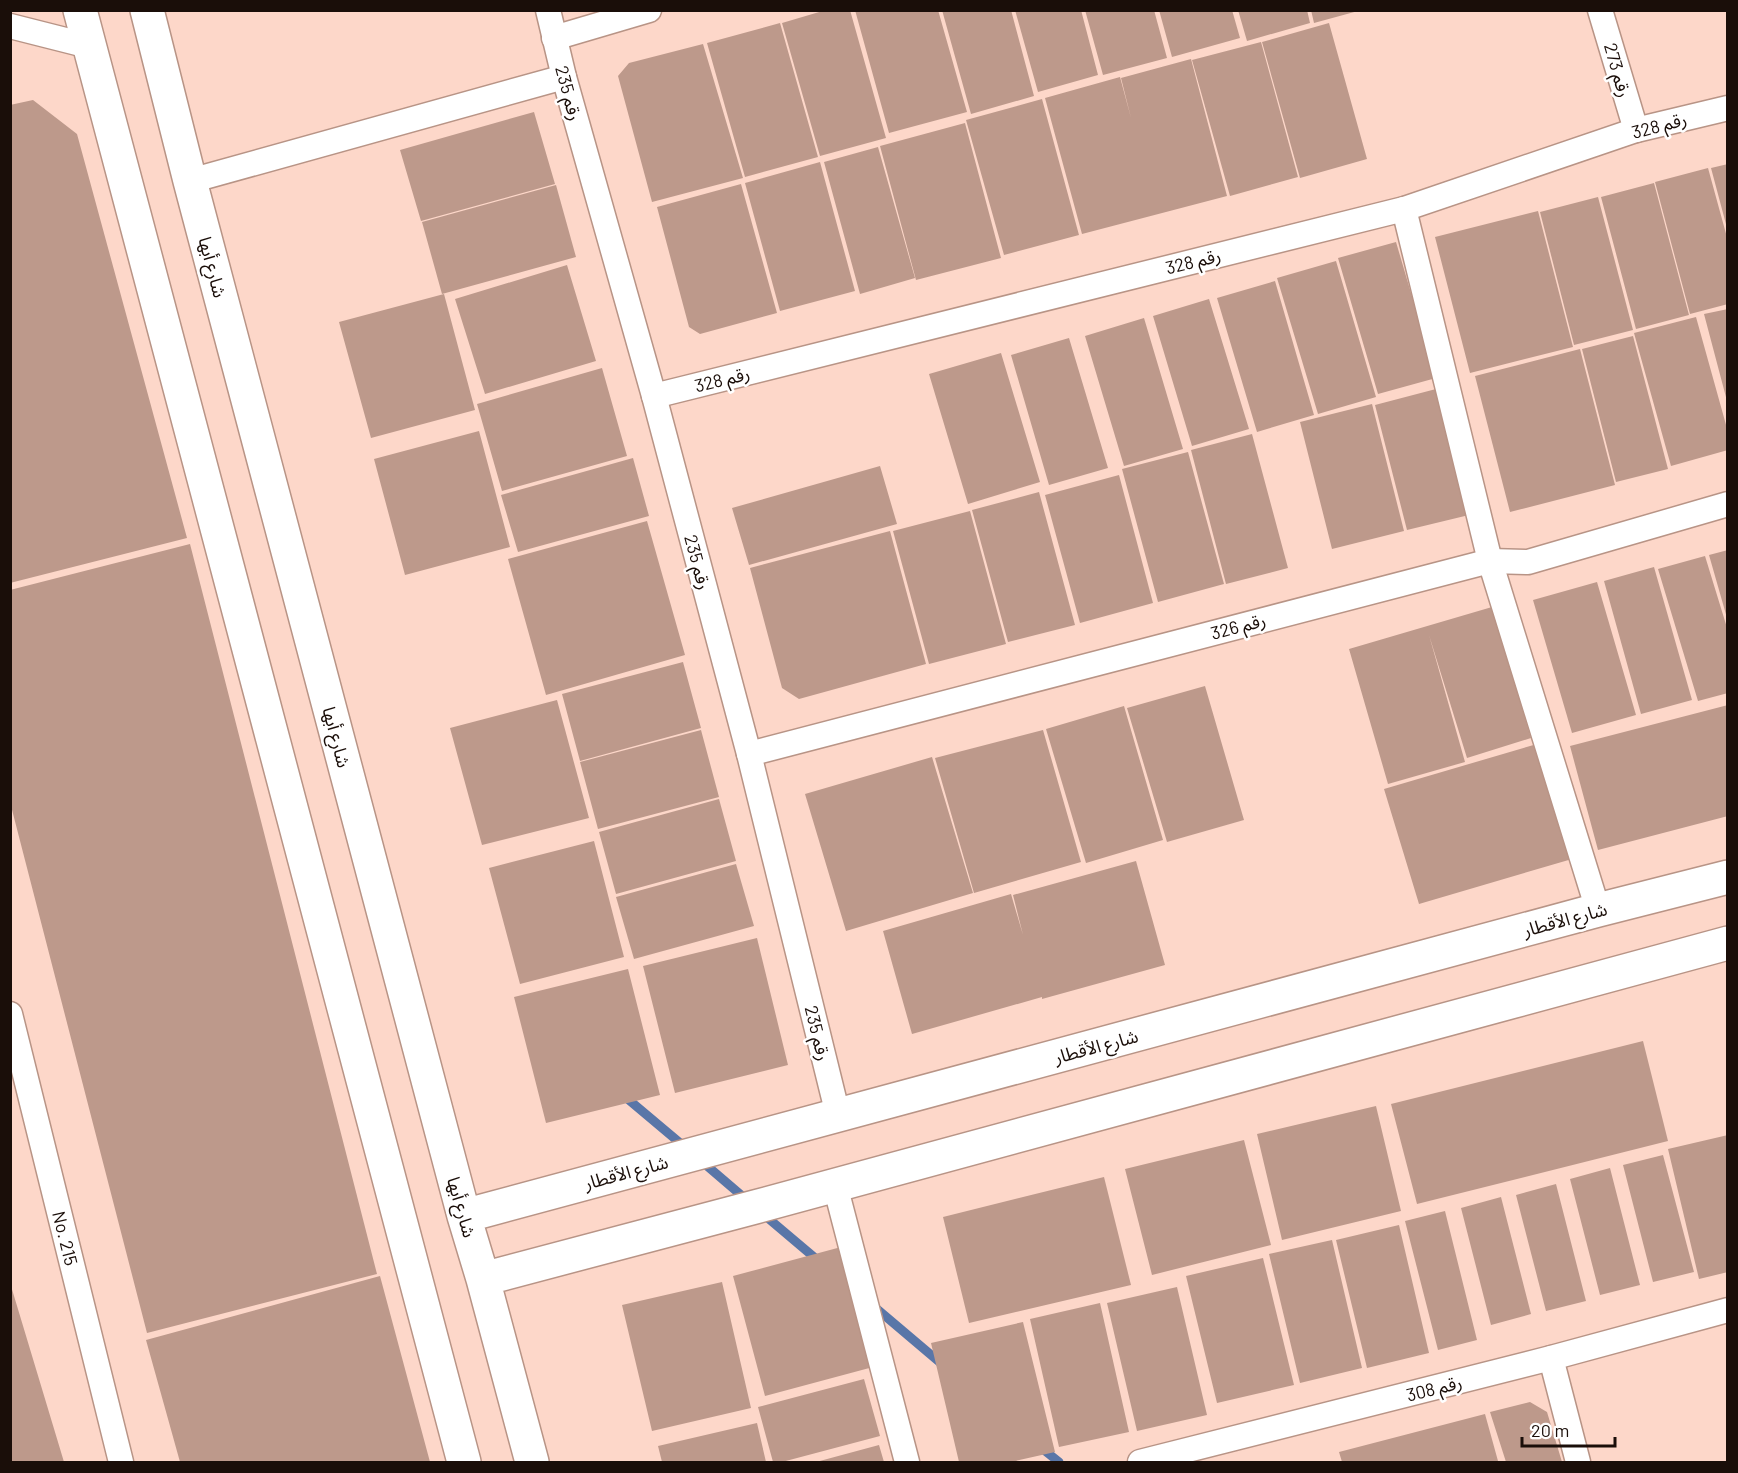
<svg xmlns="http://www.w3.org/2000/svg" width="1738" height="1473" font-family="Barlow,'Noto Sans Arabic',sans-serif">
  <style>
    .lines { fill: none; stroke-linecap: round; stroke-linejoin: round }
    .stream { stroke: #5976a8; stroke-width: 9 }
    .building { fill: #bd998b }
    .street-casing { stroke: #b89486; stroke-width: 27 }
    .secondary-casing { stroke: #b89486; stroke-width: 36 }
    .street { stroke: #fff; stroke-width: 24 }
    .secondary { stroke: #fff; stroke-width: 33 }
    .labels { text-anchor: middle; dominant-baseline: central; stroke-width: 5; stroke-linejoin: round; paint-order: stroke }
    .street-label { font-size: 18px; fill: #1a0e09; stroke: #fff }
  </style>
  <rect width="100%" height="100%" fill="#fdd7c9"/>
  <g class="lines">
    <!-- stream -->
    <path class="stream" d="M623 1095 686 1148
      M699 1159 748 1201
      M763 1214 821 1263
      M871 1304 943 1365
      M1039 1446 1059 1462"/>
  </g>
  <!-- building -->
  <path class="building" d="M826 10H850L886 138 820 156 782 23Z
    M855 10H938L967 112 889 133Z
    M942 10H1011L1034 96 971 114Z
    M1015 10H1081L1098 75 1038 92Z
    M1085 10H1154L1167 58 1103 75Z
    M1159 10H1232L1240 38 1172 57Z
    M1238 10H1307L1310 23 1247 41Z
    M1311 10H1358V11L1314 23Z
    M780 23 818 157 745 177 707 43Z
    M1329 23 1367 159 1300 178 1262 42Z
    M1261 42 1298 177 1230 196 1192 60Z
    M703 44 743 178 652 202 618 76 629 63Z
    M1191 59 1227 196 1082 234 1045 98 1120 77 1131 118 1121 78Z
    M1042 99 1079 235 1004 255 966 120Z
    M33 100 77 134 187 538 10 583V105Z
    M534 112 555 184 421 221 400 150Z
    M965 123 1001 258 916 280 880 146Z
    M878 147 915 278 860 294 824 162Z
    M820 162 855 291 780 311 745 183Z
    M1728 164V228H1727L1711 168Z
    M1708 168 1728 241V304L1690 314 1655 182Z
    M1654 183 1689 315 1636 329 1601 197Z
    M741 184 777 313 700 334 689 327 657 207Z
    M556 185 576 257 442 294 422 222Z
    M1598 197 1633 330 1574 345 1540 212Z
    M1538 211 1573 347 1470 373 1435 237Z
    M1396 242 1436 378 1378 394 1338 258Z
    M1336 261 1376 397 1318 414 1277 278Z
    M567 265 596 361 485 394 455 299Z
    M1275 281 1314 415 1257 432 1217 298Z
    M444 294 475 410 371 438 339 322Z
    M1209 299 1249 429 1192 446 1153 316Z
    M1728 309V401H1727L1704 314Z
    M1696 317 1728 432V450L1671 466 1634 333Z
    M1144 318 1183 449 1124 466 1085 336Z
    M1633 336 1668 469 1616 482 1582 349Z
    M1069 338 1108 468 1049 485 1011 355Z
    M1580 349 1615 485 1510 512 1475 376Z
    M1001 353 1040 482 968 504 929 374Z
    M602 368 627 456 502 491 477 404Z
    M1436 389 1469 515 1407 530 1375 405Z
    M1372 404 1404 531 1332 549 1300 422Z
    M479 431 510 547 405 575 374 459Z
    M1252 434 1288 568 1226 584 1191 450Z
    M1188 452 1224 584 1158 602 1122 469Z
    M633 458 649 516 518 552 501 495Z
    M880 466 897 524 749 565 732 508Z
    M1119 475 1153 603 1080 623 1045 495Z
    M1039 492 1075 625 1008 642 972 510Z
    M970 511 1006 644 929 664 893 531Z
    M647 521 685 655 546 695 508 559Z
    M890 531 926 664 799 699 782 688 750 568Z
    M190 544 377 1274 147 1333 10 802V590Z
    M1728 550V618H1727L1709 555Z
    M1705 556 1728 631V693L1698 701 1658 569Z
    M1654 567 1692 700 1641 714 1604 581Z
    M1597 582 1636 715 1572 733 1533 600Z
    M1492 607 1531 738 1467 758 1429 635 1465 762 1388 784 1349 649Z
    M683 662 701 728 580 761 562 694Z
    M1205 686 1244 820 1167 842 1127 708Z
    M557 700 589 818 482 845 450 728Z
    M1728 705V816L1598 850 1570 746Z
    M1124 706 1163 840 1086 863 1046 729Z
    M701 730 719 797 598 829 580 762Z
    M1043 730 1081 862 974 893 935 758Z
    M1537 744 1572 859 1419 904 1384 789Z
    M932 757 973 893 846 931 805 794Z
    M719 799 736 861 616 894 599 832Z
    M594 841 624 957 520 984 489 868Z
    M1136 861 1165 965 1042 999V997L912 1034 883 931 1011 894 1023 935 1013 895Z
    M736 864 754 926 634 959 616 897Z
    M757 938 788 1065 675 1093 643 966Z
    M628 969 660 1095 546 1123 514 997Z
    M1643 1041 1668 1141 1417 1204 1391 1104Z
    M1376 1106 1401 1211 1282 1240 1257 1134Z
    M1728 1135V1272L1699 1279 1668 1149Z
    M1244 1140 1271 1245 1152 1275 1125 1169Z
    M1663 1155 1694 1272 1653 1282 1623 1165Z
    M1610 1168 1640 1285 1600 1295 1570 1179Z
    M1104 1177 1131 1285 969 1323 943 1217Z
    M1556 1184 1586 1301 1546 1311 1516 1195Z
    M1501 1197 1531 1314 1491 1325 1461 1208Z
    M1445 1211 1477 1340 1438 1350 1405 1221Z
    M1399 1225 1429 1353 1367 1368 1336 1240Z
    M1332 1240 1362 1368 1300 1383 1269 1254Z
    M856 1243 888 1363 765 1396 733 1276Z
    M1263 1258 1294 1385 1217 1403 1186 1276Z
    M380 1276 430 1462H180L146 1340Z
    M722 1282 751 1408 652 1431 622 1305Z
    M11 1286 64 1462H10Z
    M1177 1287 1207 1415 1137 1431 1107 1303Z
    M1100 1303 1129 1432 1059 1447 1030 1319Z
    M1023 1322 1055 1452 1011 1462H959L931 1343Z
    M864 1379 880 1436 782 1462H773L758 1407Z
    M1530 1402 1547 1412 1562 1462H1506L1490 1412Z
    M1485 1414 1498 1461 1342 1462 1339 1452Z
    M757 1423 766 1462H662L658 1446Z
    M879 1445 884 1462H816Z"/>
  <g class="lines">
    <!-- street casing -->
    <g class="street-casing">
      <g id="street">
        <path d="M548 10 564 77 654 396 749 754 838 1115"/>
        <path d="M1600 10 1636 130"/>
        <path d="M10 26 89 46"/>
        <path d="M554 38 649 10"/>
        <path d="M190 181 564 77"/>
        <path d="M1404 209 1490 561 1598 910"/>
        <path d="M654 396 1404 209 1636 130 1728 108"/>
        <path d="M749 754 1490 561 1528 562 1728 504"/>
        <path id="s1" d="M10 1014 121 1462"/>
        <path d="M835 1185 907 1462"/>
        <path d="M1551 1358 1578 1462"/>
        <path d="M1140 1462 1551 1358 1728 1310"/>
      </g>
    </g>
    <!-- secondary casing -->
    <g class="secondary-casing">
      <path id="secondary" d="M80 10 464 1462
        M147 10 190 181 464 1216 483 1279 532 1462
        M464 1216 1598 910 1728 877
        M483 1279 755 1207 1728 943"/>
    </g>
    <!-- street -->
    <use href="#street" class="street"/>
    <!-- secondary -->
    <use href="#secondary" class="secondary"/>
  </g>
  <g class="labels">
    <!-- street labels -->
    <g class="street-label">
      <text transform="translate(1618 70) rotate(74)">رقم 273</text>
      <text transform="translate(569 93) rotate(75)">رقم 235</text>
      <text transform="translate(1659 125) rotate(-15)">رقم 328</text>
      <text transform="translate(1193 261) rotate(-14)">رقم 328</text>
      <text transform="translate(213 267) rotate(75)">شارع أبها</text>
      <text transform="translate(722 379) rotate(-14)">رقم 328</text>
      <text transform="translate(698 562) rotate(75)">رقم 235</text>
      <text transform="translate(1238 626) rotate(-15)">رقم 326</text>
      <text transform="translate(337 737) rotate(75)">شارع أبها</text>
      <text transform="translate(1565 919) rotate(-15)">شارع الأقطار</text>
      <text transform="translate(818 1033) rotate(76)">رقم 235</text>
      <text transform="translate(1096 1046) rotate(-15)">شارع الأقطار</text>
      <text transform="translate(626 1172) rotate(-15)">شارع الأقطار</text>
      <text transform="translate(462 1207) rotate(74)">شارع أبها</text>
      <text stroke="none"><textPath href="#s1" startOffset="231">No. 215</textPath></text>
      <text transform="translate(1434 1388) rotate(-14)">رقم 308</text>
    </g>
  </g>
  <!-- border -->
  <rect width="1738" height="1473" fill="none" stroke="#1a0e09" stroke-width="24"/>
  <!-- scale -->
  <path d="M1522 1437v9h93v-9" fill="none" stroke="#1a0e09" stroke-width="3"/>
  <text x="1531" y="1437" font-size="18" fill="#1a0e09" stroke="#ffffff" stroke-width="4.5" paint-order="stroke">20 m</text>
</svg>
